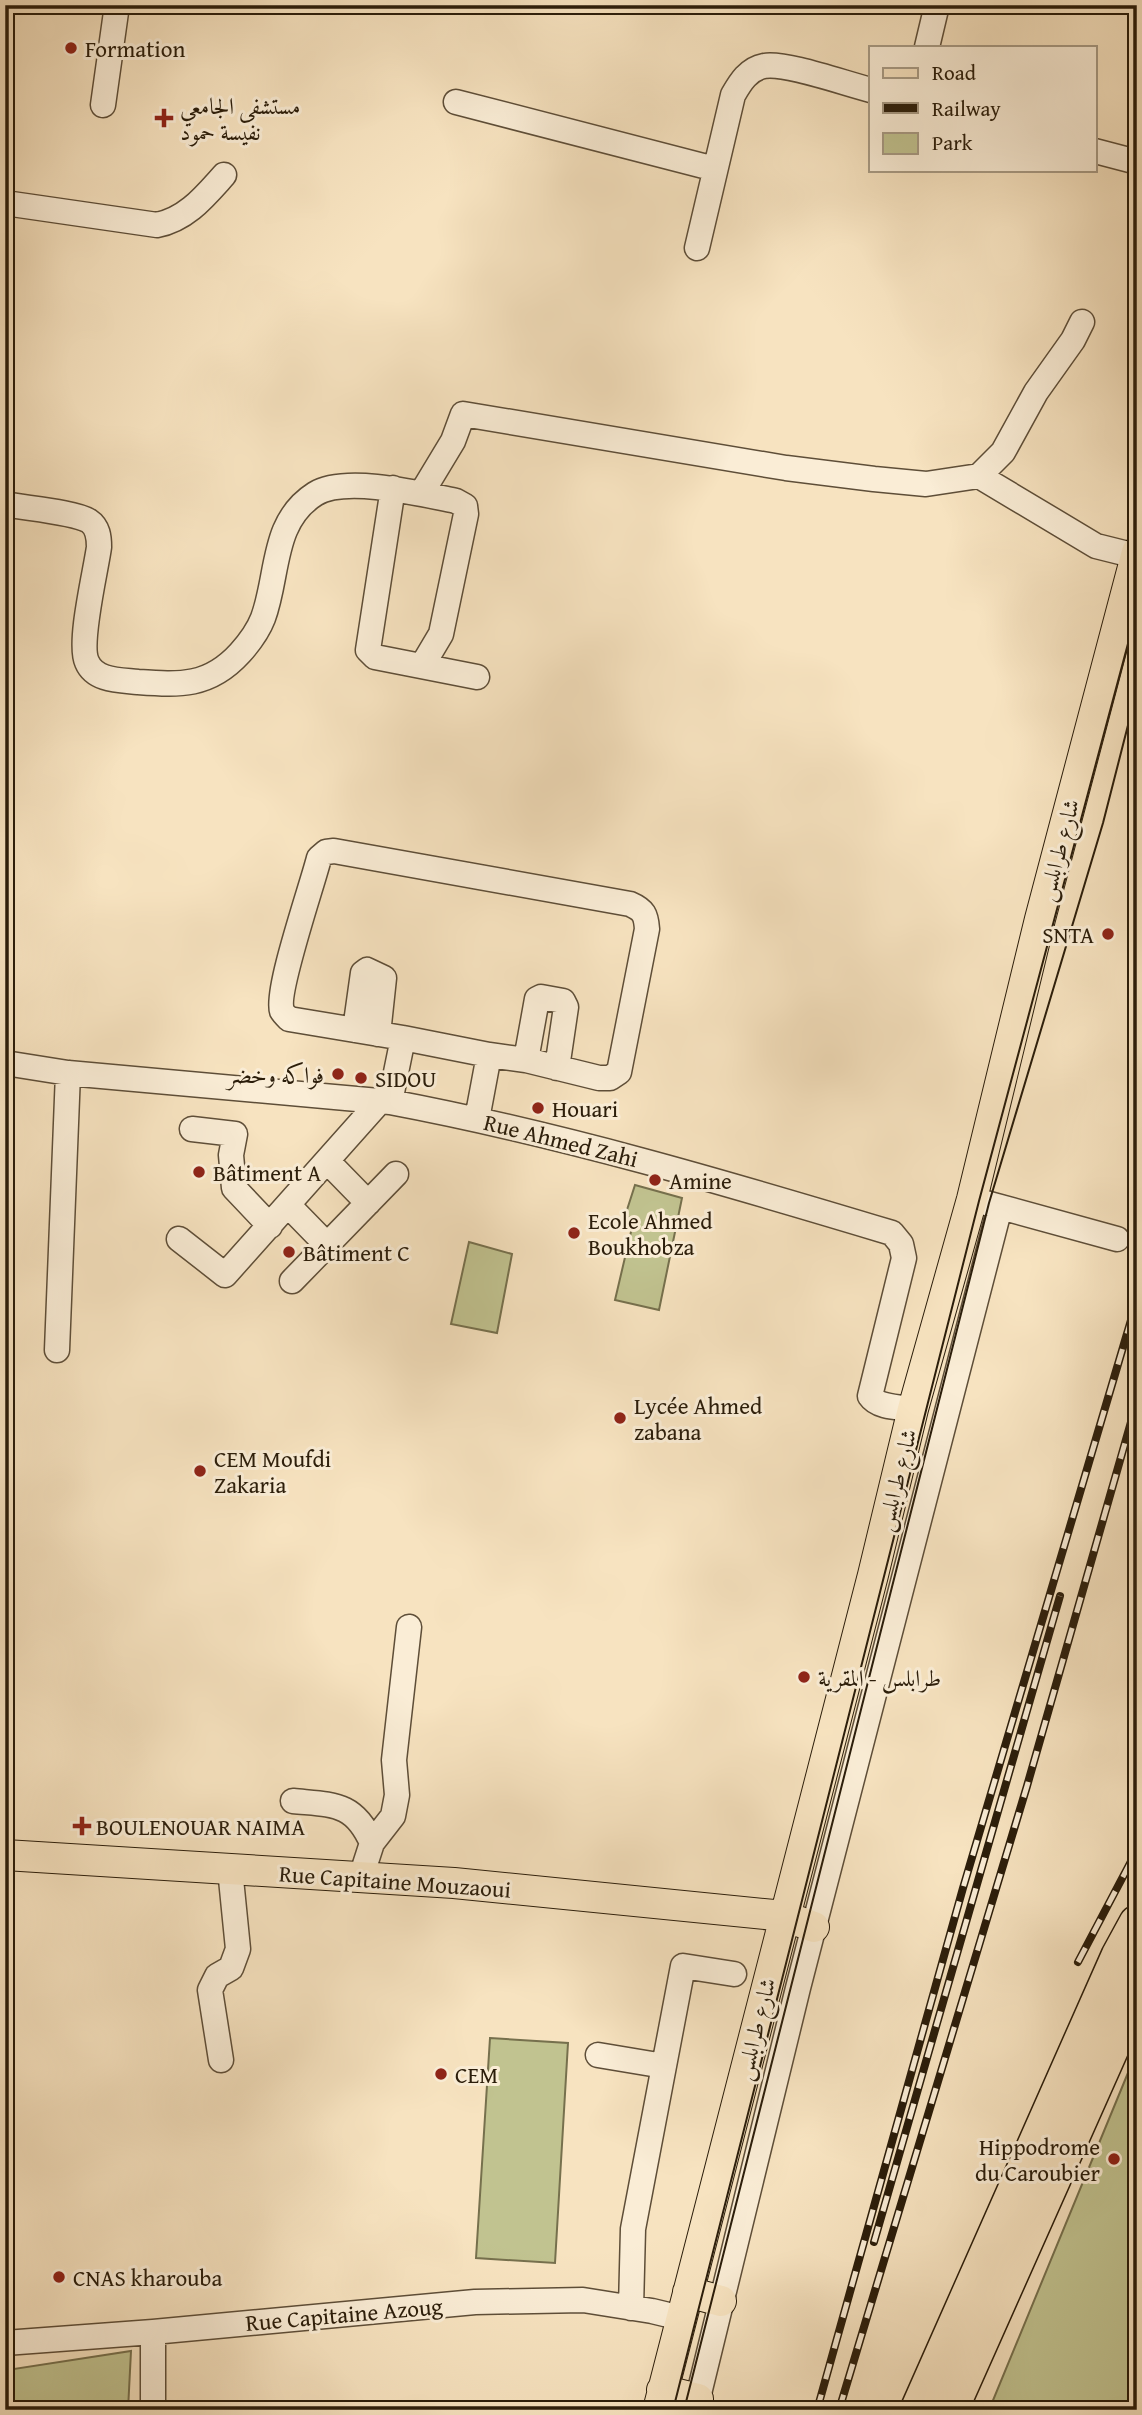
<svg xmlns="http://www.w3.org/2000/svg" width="1142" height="2415" font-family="'Gentium Book Plus',Amiri,serif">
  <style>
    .green { fill: #c1c390; stroke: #76704d; stroke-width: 2 }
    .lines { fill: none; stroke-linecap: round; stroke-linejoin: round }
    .minor-casing { stroke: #5e4e38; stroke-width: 27 }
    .major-casing { stroke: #2b1d0a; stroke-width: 32 }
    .highway-casing { stroke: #2b1d0a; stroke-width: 38 }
    .minor { stroke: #faedd6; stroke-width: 24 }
    .major { stroke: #f7e3c0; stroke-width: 30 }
    .highway { stroke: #f7e3c0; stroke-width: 35 }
    .tram { stroke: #2b1d0a; stroke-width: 2 }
    .rail-casing { stroke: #2b1d0a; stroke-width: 8 }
    .rail { stroke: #faedd6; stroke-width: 5; stroke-dasharray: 16; stroke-linecap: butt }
    .poi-dot { fill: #8f2418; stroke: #faedd6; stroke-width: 2.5 }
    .labels { text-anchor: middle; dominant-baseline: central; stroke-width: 6; stroke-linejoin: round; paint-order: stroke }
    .poi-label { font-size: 23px; fill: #2b1d0a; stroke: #faedd6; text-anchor: start }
    .street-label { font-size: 23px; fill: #2b1d0a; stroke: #faedd6 }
  </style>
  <rect width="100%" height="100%" fill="#f7e3c0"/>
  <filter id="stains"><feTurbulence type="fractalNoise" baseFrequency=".00286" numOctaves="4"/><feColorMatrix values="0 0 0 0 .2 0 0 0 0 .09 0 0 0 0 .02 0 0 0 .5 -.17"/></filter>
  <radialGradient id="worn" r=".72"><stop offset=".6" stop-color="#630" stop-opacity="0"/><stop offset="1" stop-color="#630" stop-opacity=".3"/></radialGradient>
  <!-- green -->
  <path class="green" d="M635 1185 682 1198 659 1310 615 1300 634 1219 625 1216Z
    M469 1242 512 1254 497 1333 451 1324Z
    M490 2038 568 2043 555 2263 476 2258Z
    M1137 2051V2410H989Z
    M131 2351 128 2410H5L7 2370Z"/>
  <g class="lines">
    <!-- minor casing -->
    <g class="minor-casing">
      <path id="minor" d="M927 47 937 5
        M456 102 715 169
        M103 105 117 5
        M1095 151 1137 162
        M5 203 157 225C187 219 205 196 224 175
        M697 248 733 95C740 83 748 69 764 66 786 62 846 84 871 90
        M979 476 1003 452 1036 392 1073 340 1082 322
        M393 488 368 650 375 657 477 677
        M421 494 453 441 463 414 786 468 874 479 926 484 979 476 1096 546 1136 556
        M5 504C24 508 75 512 89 521 98 527 99 537 99 547 96 570 78 643 87 662 95 681 120 680 138 682 180 685 209 687 240 653 249 643 258 631 263 618 279 575 271 522 315 494 345 475 422 494 456 501L465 506 466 514 441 634 422 666
        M355 1030 363 973 367 970 384 978 378 1034
        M403 1038 489 1055
        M526 1060 537 999 541 997 563 1001 566 1007 557 1068
        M5 1063 68 1073 390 1102C560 1134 726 1183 892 1233L901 1244 904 1258 870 1396C878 1408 900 1407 913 1409
        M390 1102 403 1038 289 1019C287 1017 283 1013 282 1011 275 992 313 883 319 858L326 852 334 851 630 904C644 910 646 915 647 929L619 1072 610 1078H599L526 1060 489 1055 477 1119
        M192 1129 235 1134 231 1155 234 1188 270 1226
        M328 1162 368 1203
        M986 1203 1117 1239
        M288 1205 327 1245
        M179 1239 225 1275 380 1101
        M292 1281 396 1174
        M57 1350 68 1073
        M293 1801C333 1805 354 1802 372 1843
        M361 1877 372 1843 393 1816 397 1795 394 1760 409 1627
        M598 2055 664 2066
        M221 2060 210 1990 217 1976 231 1968 238 1949 230 1869
        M631 2308 633 2229 683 1966 734 1974
        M5 2343 153 2332 475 2302 583 2300 652 2311 681 2318
        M153 2410V2332
        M695 2410 798 1988 1000 1207"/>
    </g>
    <!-- major casing -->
    <g class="major-casing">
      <path id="major" d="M5 1855 454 1883 784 1916 814 1927
        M688 2292 721 2301
        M662 2390 698 2399
        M658 2410 873 1575 913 1409 972 1199 1040 919 1137 552"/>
    </g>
    <!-- highway casing -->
    <g class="highway-casing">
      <path id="highway" d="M918 2410 1119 1956 1137 1923
        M950 2410 1137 1990"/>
    </g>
    <!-- minor -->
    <use href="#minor" class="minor"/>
    <!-- major -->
    <use href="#major" class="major"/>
    <!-- highway -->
    <use href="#highway" class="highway"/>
    <!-- tram -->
    <path class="tram" d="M673 2410 979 1201 1137 610
      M684 2410 989 1203 1103 823 1137 690"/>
    <!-- rail casing -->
    <g class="rail-casing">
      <path id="rail" d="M1078 1962 1137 1850
        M874 2242 1060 1596
        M817 2410 963 1888 1137 1300
        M839 2410 1027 1786 1137 1401"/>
    </g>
    <!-- rail -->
    <use href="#rail" class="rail"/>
  </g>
  <!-- markers -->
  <g class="poi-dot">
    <circle cx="71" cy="48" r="7"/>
    <path d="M160.5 107.5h7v7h7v7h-7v7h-7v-7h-7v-7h7z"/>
    <circle cx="1108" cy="934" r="7"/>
    <circle cx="338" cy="1074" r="7"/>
    <circle cx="361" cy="1078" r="7"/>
    <circle cx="538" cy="1108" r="7"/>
    <circle cx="199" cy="1172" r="7"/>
    <circle cx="655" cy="1180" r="7"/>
    <circle cx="574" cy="1233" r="7"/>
    <circle cx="289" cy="1252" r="7"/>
    <circle cx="620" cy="1418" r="7"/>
    <circle cx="200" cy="1471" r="7"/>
    <circle cx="804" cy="1677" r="7"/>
    <path d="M78.5 1815.5h7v7h7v7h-7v7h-7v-7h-7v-7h7z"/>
    <circle cx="441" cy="2074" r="7"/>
    <circle cx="1114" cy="2159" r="7"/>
    <circle cx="59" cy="2277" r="7"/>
  </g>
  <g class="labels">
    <!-- poi labels -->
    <g class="poi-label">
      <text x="85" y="48">Formation</text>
      <text x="180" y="105">مستشفى الجامعي<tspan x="180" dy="26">نفيسة حمود</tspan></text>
      <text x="1094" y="934" text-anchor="end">SNTA</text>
      <text x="324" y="1074" text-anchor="end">فواكه وخضر</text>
      <text x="375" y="1078">SIDOU</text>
      <text x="552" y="1108">Houari</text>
      <text x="213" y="1172">Bâtiment A</text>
      <text x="669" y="1180">Amine</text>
      <text x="588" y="1220">Ecole Ahmed<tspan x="588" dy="26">Boukhobza</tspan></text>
      <text x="303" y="1252">Bâtiment C</text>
      <text x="634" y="1405">Lycée Ahmed<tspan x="634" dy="26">zabana</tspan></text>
      <text x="214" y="1458">CEM Moufdi<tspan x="214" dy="26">Zakaria</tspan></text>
      <text x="818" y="1677">طرابلس - المقرية</text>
      <text x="96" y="1826">BOULENOUAR NAIMA</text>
      <text x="455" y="2074">CEM</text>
      <text x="1100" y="2146" text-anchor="end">Hippodrome<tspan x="1100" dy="26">du Caroubier</tspan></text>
      <text x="73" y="2277">CNAS kharouba</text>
    </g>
    <!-- street labels -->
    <g class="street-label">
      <text transform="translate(1058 850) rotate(-75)">شارع طرابلس</text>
      <text transform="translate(561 1140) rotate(14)">Rue Ahmed Zahi</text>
      <text transform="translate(896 1480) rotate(-76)">شارع طرابلس</text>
      <text transform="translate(395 1881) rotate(4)">Rue Capitaine Mouzaoui</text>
      <text transform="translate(755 2029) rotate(-76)">شارع طرابلس</text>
      <text transform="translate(344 2314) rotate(-5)">Rue Capitaine Azoug</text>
    </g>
  </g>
  <!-- margin -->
  <rect width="1142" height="2415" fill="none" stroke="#f7e3c0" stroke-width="28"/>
  <rect x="7" y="7" width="1128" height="2401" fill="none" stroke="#2b1d0a" stroke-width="3.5"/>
  <rect x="14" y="14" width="1114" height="2387" fill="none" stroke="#2b1d0a" stroke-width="2"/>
  <!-- legend -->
  <rect x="869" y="46" width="228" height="126" fill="#faedd6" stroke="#a79a84" stroke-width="2"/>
  <rect x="883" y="68" width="35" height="10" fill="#f7e3c0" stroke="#a79a84" stroke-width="2"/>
  <text x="932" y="80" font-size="21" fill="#2b1d0a">Road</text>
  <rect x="883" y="103" width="35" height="10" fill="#2b1d0a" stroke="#a79a84" stroke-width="2"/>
  <text x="932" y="116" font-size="21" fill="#2b1d0a">Railway</text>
  <rect x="883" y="133" width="35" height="21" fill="#c1c390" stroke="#a79a84" stroke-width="2"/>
  <text x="932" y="150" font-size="21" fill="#2b1d0a">Park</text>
  <rect width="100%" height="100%" filter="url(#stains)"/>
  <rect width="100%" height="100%" fill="url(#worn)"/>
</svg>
